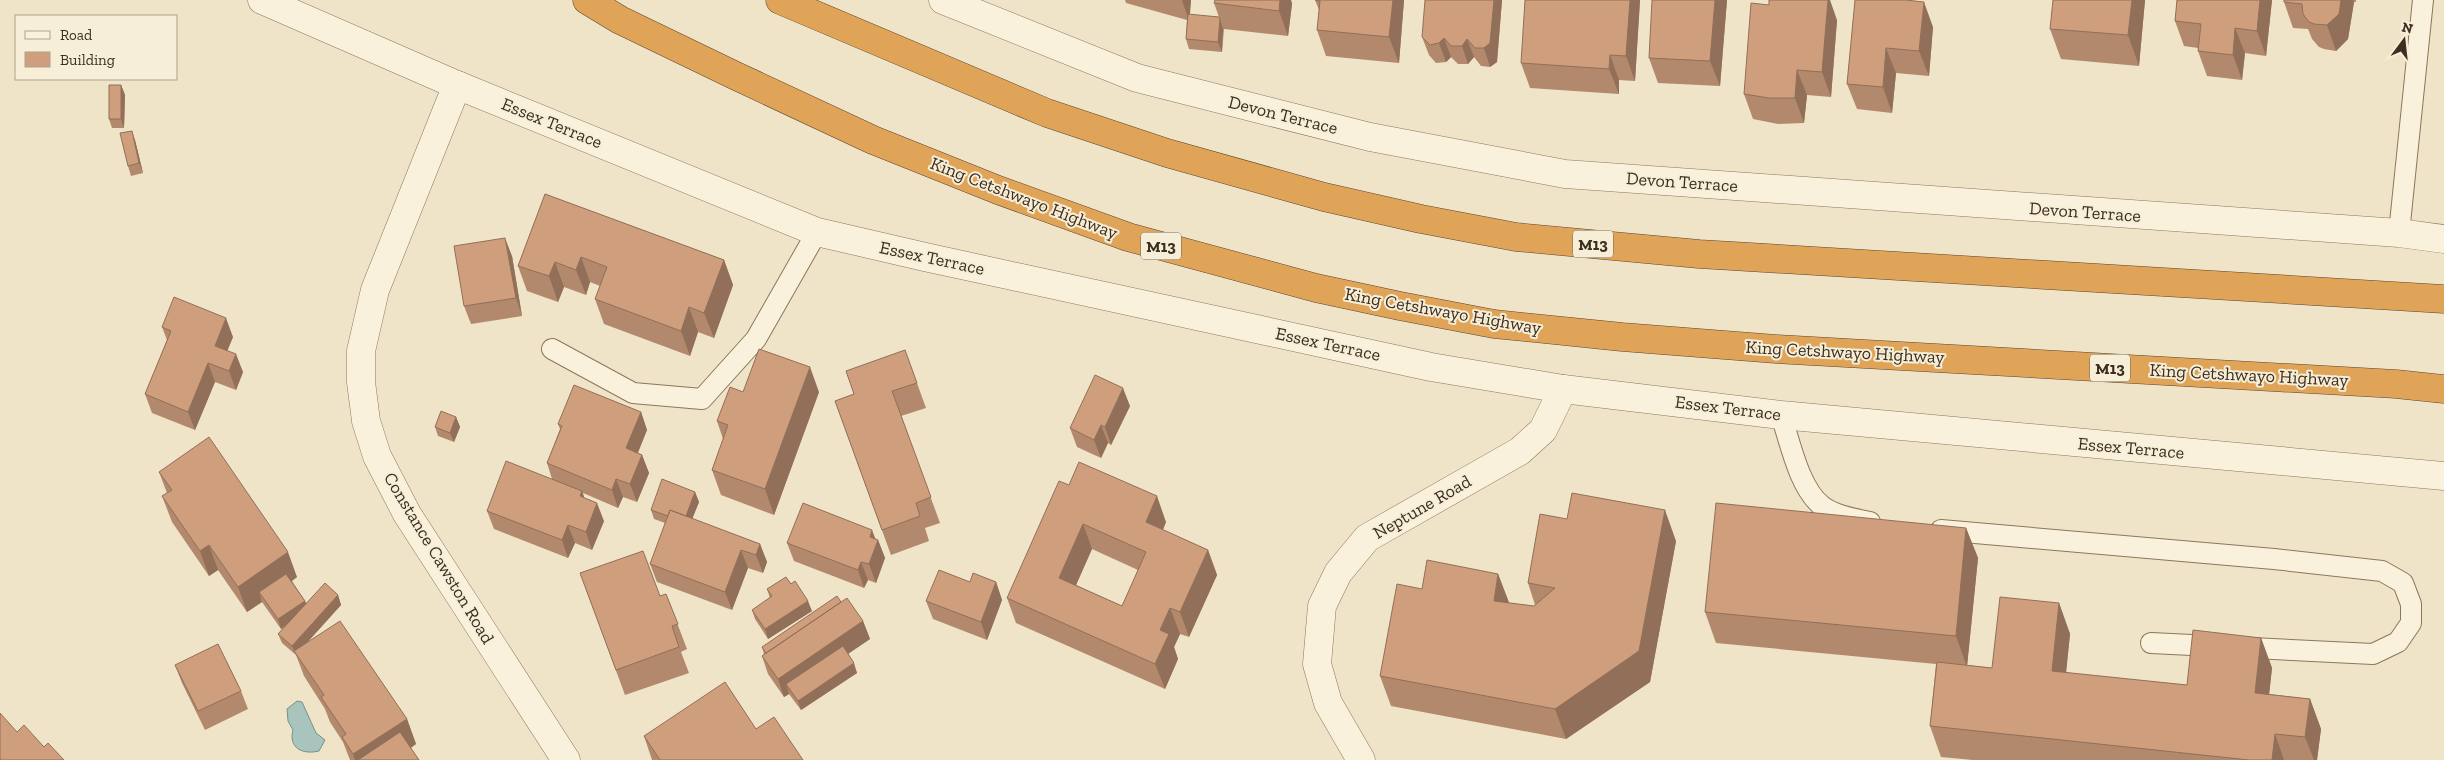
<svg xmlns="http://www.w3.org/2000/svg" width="2444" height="760" font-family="'Zilla Slab',serif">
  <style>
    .water { fill: #a9c4bc; stroke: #6f938a }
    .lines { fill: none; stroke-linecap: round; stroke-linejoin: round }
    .service-casing { stroke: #8d765c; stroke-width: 22 }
    .minor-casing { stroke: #8d765c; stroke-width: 29 }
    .tertiary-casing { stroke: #8d765c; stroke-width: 29 }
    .motorway-casing { stroke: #5b4430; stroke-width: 29 }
    .service { stroke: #faf1dc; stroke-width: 20 }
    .minor { stroke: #faf1dc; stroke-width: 28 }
    .tertiary { stroke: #faf1dc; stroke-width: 28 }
    .motorway { stroke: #e0a458; stroke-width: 28 }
    .wall { fill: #b2896c; fill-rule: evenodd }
    .shaded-wall { fill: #916f58 }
    .building { fill: #cf9f7d; stroke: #916f58; fill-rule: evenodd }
    .labels { text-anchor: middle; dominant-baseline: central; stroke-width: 4; stroke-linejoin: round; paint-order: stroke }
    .shield { fill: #f7eed8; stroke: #756857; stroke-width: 1 }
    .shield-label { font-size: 16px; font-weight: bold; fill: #3d2e20 }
    .street-label { font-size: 18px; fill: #3d2e20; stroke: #f7eed8 }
  </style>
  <rect width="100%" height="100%" fill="#f0e4c8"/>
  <!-- water -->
  <path class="water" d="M297 701 302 702 316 733 325 740 319 751C303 755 288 748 293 730L288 721 287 709Z"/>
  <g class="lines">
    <!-- service casing -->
    <g class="service-casing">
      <path id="service" d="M2399 233 2423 0
        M552 349 633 393 702 399 756 339 817 232
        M1781 415C1790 442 1799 488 1822 506 1835 516 1856 519 1870 522
        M1941 530 2274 559 2382 571 2403 583 2411 604V623L2398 642 2373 654 2151 643"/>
    </g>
    <!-- minor casing -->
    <g class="minor-casing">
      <path id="minor" d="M457 85 375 290 361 351V382L366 421 377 456 407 514 566 760
        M1361 760 1328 703 1317 664 1322 606 1338 573 1367 538 1520 451 1543 430 1563 389"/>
    </g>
    <!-- tertiary casing -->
    <g class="tertiary-casing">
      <path id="tertiary" d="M262 0 457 85 817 232 925 257 1431 367 1563 389 1781 415 2444 476
        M943 0 1137 78 1370 137 1565 174 2399 233 2444 239"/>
    </g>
    <!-- motorway casing -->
    <g class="motorway-casing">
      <path id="motorway" d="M587 0 620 20 736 76 873 140 998 190 1128 237 1316 288 1400 306 1494 324 1622 337 1776 349 2396 384 2444 389
        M780 0 1047 113 1167 153 1324 197 1421 219 1516 237 1699 254 2444 299"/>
    </g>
    <!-- service -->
    <use href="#service" class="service"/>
    <!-- minor -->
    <use href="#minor" class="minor"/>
    <!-- tertiary -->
    <use href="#tertiary" class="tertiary"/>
    <!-- motorway -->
    <use href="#motorway" class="motorway"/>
  </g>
  <!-- wall -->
  <path class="wall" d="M1125 0H1191L1190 15 1219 17 1214 3 1215 0H1291L1292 4 1288 36 1224 29 1222 52 1189 49 1186 39 1187 20 1126 3Z
    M1315 0H1404L1399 63 1326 56 1317 30 1319 10Z
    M1502 0 1497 62 1490 67 1481 66 1474 57 1468 64H1458L1451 57 1446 62 1436 63 1429 55 1422 37Z
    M1640 0 1635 81 1619 80V94L1530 88 1521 63Z
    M1727 0 1720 86 1658 83 1649 58Z
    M1855 0 1933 27 1929 76 1896 73 1892 113 1857 109 1847 84Z
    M2145 0 2139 66 2061 59 2050 29Z
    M2177 0H2272L2266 56 2245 53 2242 80 2207 76 2198 51V48L2184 46 2175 21Z
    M2284 0H2356V2H2354L2348 39 2336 51 2324 49 2319 47 2312 39 2308 29 2293 28 2284 2Z
    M1769 5 1837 20 1831 97 1807 95 1804 123 1778 124 1753 119 1744 94Z
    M121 85 125 95 124 128H112L109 119Z
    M135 140 143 173 131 176 128 166Z
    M545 194 724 260 733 285 714 338 698 332 690 356 604 324 595 299 600 286 590 282 586 295 564 287 558 302 527 291 518 266Z
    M512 256 522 316 471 324 464 306Z
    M162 327 233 337 227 350 243 372 236 390 215 382 195 430 152 413 145 394 167 340Z
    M905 350 926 408 901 416 940 523 925 528 929 541 891 555 835 401 854 394Z
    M743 392H819L774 515 721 495 712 470 723 439 717 421Z
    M1130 406 1111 445 1108 443 1101 458 1077 447 1070 428Z
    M641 412 647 430 638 453 642 455 649 473 637 502 623 497 618 508 583 493 584 498 604 521 592 550 575 543 568 558 494 529 487 511 552 479 547 463 560 429 558 424Z
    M456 417 460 427 454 442 438 436 435 427Z
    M159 472 297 577 292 581 305 601 306 603 338 595 341 605 307 642 407 719 416 744 411 748 419 760H350L343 742 330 722 325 709 304 676 296 655 282 643 278 634 285 626 281 629 262 602 247 612 218 570 209 576 172 522 162 496 167 493Z
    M1069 485 1166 522 1163 530 1208 550 1217 575 1189 637 1180 634 1174 647 1178 659 1165 689 1016 623 1007 598ZM1092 549 1138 570 1122 606 1076 585Z
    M695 492 699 502 692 519 760 544 767 562 763 573 748 568 732 610 657 582 650 564 665 523 654 519 651 510Z
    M1966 528 1978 558 1967 665 1992 668 2059 603 2070 634 2066 673 2187 685 2261 638 2272 668 2269 694 2310 699 2321 729 2317 760H1973L1941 757 1930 726 1936 664 1716 643 1705 612Z
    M876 539 878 540 885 558 876 583 868 580 864 588 794 561 787 543Z
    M1676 541 1650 682 1566 739 1391 706 1380 676 1422 589 1498 574 1509 603 1534 606 1535 605 1528 583Z
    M580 573 660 596 666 594 687 649 681 652 689 673 625 695Z
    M970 582H996L1002 600 987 640 933 619 926 601Z
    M791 584 812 611 768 639 755 619 752 610 770 598 767 589Z
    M841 602 863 621 870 639 848 654 857 673 801 710 789 694 784 697 768 674 762 656 764 654 762 647Z
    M175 665 241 691 248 709 205 730 182 683Z
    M756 729 803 760H652L644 736Z"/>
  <!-- shaded-wall -->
  <path class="shaded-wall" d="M1182 0H1191L1189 21Z
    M1280 0H1291L1292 4 1288 36 1279 11Z
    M1393 0H1404L1399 63 1389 37Z
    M1494 0H1502L1497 62 1490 67 1484 48Z
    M1630 0H1640L1635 81 1626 56Z
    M1715 0H1727L1720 86 1710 61Z
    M1828 0H1830L1837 20 1831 97 1822 72Z
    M2132 0H2145L2139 66 2128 35Z
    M2260 0H2272L2266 56 2257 31Z
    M2341 0H2353L2354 2 2348 39 2336 51 2327 25Z
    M1924 2 1933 27 1929 76 1919 51Z
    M1220 19 1223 29 1222 52 1218 42Z
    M2235 28 2245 53 2242 80 2233 55Z
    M1444 38 1451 57 1446 62 1439 43Z
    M1467 39 1474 57 1468 64 1462 46Z
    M1886 48 1896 73 1892 113 1883 87Z
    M1610 55 1619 80V94L1609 69Z
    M1797 70 1807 95 1804 123 1795 98Z
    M121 85 125 95 124 128 121 119Z
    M132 131 135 140 143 173 139 163Z
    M505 238 512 256 522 316 516 298Z
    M581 257 590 282 586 295 576 270Z
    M724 260 733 285 714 338 704 313Z
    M555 262 564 287 558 302 549 276Z
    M689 307 698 332 690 356 681 331Z
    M226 318 233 337 222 364 215 346Z
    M236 354 243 372 236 390 229 371Z
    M208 363 215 382 195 430 188 412Z
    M810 367 819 392 774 515 765 489Z
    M1123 388 1130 406 1111 445 1105 427Z
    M641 412 647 430 632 466 626 448Z
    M456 417 460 427 454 442 450 433Z
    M1101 425 1108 443 1101 458 1094 440Z
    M642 455 649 473 637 502 630 484Z
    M616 479 623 497 618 508 612 490Z
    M582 491 588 509 580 496Z
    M695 492 699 502 687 532 684 522Z
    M1157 496 1166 522 1155 547 1146 522Z
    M597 503 604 521 592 550 586 532Z
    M1665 510 1676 541 1650 682 1566 739 1555 709Z
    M1083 524 1092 549 1068 603 1059 578Z
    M568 525 575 543 568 558 562 540Z
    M1966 528 1978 558 1967 667 1956 636Z
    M872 530 877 543 878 540 885 558 876 583 869 564 870 537Z
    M760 544 767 562 763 573 756 555Z
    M209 545 218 570 209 576 200 551Z
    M741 550 748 568 732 610 725 592Z
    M1208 550 1217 575 1189 637 1180 612Z
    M288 552 297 577 265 600 259 592 262 602 247 612 238 587Z
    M861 562 868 580 864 588 858 570Z
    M1498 574 1510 605 1494 601Z
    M996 582 1002 600 987 640 981 622Z
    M338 595 341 605 297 654 294 651 296 655 292 646Z
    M305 601 309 610 281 629 278 619Z
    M808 601 812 611 768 639 765 629Z
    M2059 603 2070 634 2063 702 2052 671Z
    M1170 608 1180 634 1174 647 1178 659 1165 689 1155 664 1160 630Z
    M863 621 870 639 791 692 786 684 789 694 784 697 778 679Z
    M2261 638 2272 668 2266 723 2255 693Z
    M854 663 857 673 801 710 798 701Z
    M2310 699 2321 729 2317 760H2314L2305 737Z
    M407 719 416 744 392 760H355L353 754Z
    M2275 734 2284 760H2272Z"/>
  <!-- building -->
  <path class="building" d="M1215 0H1280L1279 11 1214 3Z
    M1315 0H1393L1389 37 1317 30 1320 1Z
    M1425 0H1494L1490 43 1484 48H1475L1467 39 1462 46H1451L1444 38 1439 43 1430 45 1422 37Z
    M1525 0H1630L1626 56 1610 55 1609 69 1521 63Z
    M1652 0H1715L1710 61 1649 58Z
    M1769 0H1828L1822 72 1797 70 1795 98H1769L1744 94 1751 3 1769 5Z
    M1855 0H1906L1924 2 1919 51 1886 48 1883 87 1847 84Z
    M2053 0H2132L2128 35 2050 29Z
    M2177 0H2260L2257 31 2235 28 2233 55 2198 51 2201 24 2175 21Z
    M2284 0H2341L2339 14 2327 25 2314 24 2309 22 2303 14 2302 4 2284 2Z
    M1188 14 1219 17 1220 19 1218 42 1186 39Z
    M109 85H121V119H109Z
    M132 131 139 163 128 166 120 133Z
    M545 194 724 260 704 313 689 307 681 331 595 299 607 267 581 257 576 270 555 262 549 276 518 266Z
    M505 238 516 298 464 306 454 246Z
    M174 297 226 318 215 346 236 354 229 371 208 363 188 412 145 394 171 331 162 327Z
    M759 349 810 367 765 489 712 470 728 425 717 421 730 387 743 392Z
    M905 350 917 383 892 391 931 497 916 503 920 516 882 530 835 401 854 394 846 371Z
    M1095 375 1123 388 1105 427 1101 425 1094 440 1070 428Z
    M574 385 641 412 626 448 642 455 630 484 616 479 612 490 547 463 562 426 558 424Z
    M441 411 456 417 450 433 435 427Z
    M209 437 288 552 238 587 209 545 200 551 162 496 172 490 159 472Z
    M506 461 582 491 580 496 597 503 586 532 568 525 562 540 487 511Z
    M1079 462 1157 496 1146 522 1208 550 1180 612 1170 608 1160 630 1169 634 1155 664 1007 598 1059 481 1069 485ZM1083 524 1146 552 1122 606 1059 578Z
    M662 479 695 492 686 516 670 510 668 516 651 510Z
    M1572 493 1665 510 1639 651 1555 709 1380 676 1397 584 1422 589 1427 560 1498 574 1494 601 1534 606 1555 588 1528 583 1540 514 1567 519Z
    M803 503 872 530 870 537 878 540 869 564 861 562 858 570 787 543Z
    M1716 503 1966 528 1956 636 1705 612Z
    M670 510 760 544 756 555 741 550 725 592 650 564Z
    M643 551 660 596 666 594 678 624 672 626 679 647 616 670 580 573Z
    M939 570 970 582 973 573 996 582 981 622 926 601Z
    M286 574 305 601 278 619 259 592Z
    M786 577 791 584 795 581 808 601 765 629 752 610 772 596 767 589Z
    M325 583 338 595 292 646 278 634Z
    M837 596 841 602 766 653 762 647Z
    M2000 597 2059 603 2052 671 2187 685 2193 630 2261 638 2255 693 2310 699 2305 737 2275 734 2272 760H2249L1930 726 1937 662 1992 668Z
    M847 598 863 621 778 679 762 656Z
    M340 621 407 719 353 754 342 737 346 734 321 697 324 695 294 651Z
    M218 644 241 691 198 711 175 665Z
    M843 646 854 663 798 701 786 684Z
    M725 682 756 729 774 717 803 760H660L644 736Z
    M0 713 17 732 24 725 44 747 48 743 64 760H0Z
    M400 732 419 760H358Z"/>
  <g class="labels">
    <!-- shield labels -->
    <g class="shield">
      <rect x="1573" y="230.5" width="40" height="27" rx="4"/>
      <rect x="1141" y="232.5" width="40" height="27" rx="4"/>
      <rect x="2090" y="354.5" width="40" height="27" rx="4"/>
    </g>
    <g class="shield-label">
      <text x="1593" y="244">M13</text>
      <text x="1161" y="246">M13</text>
      <text x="2110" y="368">M13</text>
    </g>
    <!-- street labels -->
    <g class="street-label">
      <text transform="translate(1283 115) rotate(14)">Devon Terrace</text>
      <text transform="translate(552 123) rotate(22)">Essex Terrace</text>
      <text transform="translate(1682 182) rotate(4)">Devon Terrace</text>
      <text transform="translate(1024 198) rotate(21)">King Cetshwayo Highway</text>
      <text transform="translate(2085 212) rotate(4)">Devon Terrace</text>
      <text transform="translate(932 258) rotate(12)">Essex Terrace</text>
      <text transform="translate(1443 311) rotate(10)">King Cetshwayo Highway</text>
      <text transform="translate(1328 344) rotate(12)">Essex Terrace</text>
      <text transform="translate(1845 352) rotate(3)">King Cetshwayo Highway</text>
      <text transform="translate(2249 375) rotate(3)">King Cetshwayo Highway</text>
      <text transform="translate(1728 408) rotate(7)">Essex Terrace</text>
      <text transform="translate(2131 448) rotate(5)">Essex Terrace</text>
      <text transform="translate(1422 507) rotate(-30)">Neptune Road</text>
      <text transform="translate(439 558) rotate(59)">Constance Cawston Road</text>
    </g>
  </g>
  <!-- legend -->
  <rect x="15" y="15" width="162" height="65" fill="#f7eed8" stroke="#ada18e"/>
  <rect x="25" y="31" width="25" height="8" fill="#faf1dc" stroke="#ada18e"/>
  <text x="60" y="40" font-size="15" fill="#3d2e20">Road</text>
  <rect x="25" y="52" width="25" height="15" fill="#cf9f7d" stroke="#ada18e"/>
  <text x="60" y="65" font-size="15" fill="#3d2e20">Building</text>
  <!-- north arrow -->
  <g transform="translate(2404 40) rotate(15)" stroke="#f7eed8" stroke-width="4" paint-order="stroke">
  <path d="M0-4L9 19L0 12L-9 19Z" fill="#3d2e20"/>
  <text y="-8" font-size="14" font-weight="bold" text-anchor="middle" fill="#3d2e20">N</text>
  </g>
</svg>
